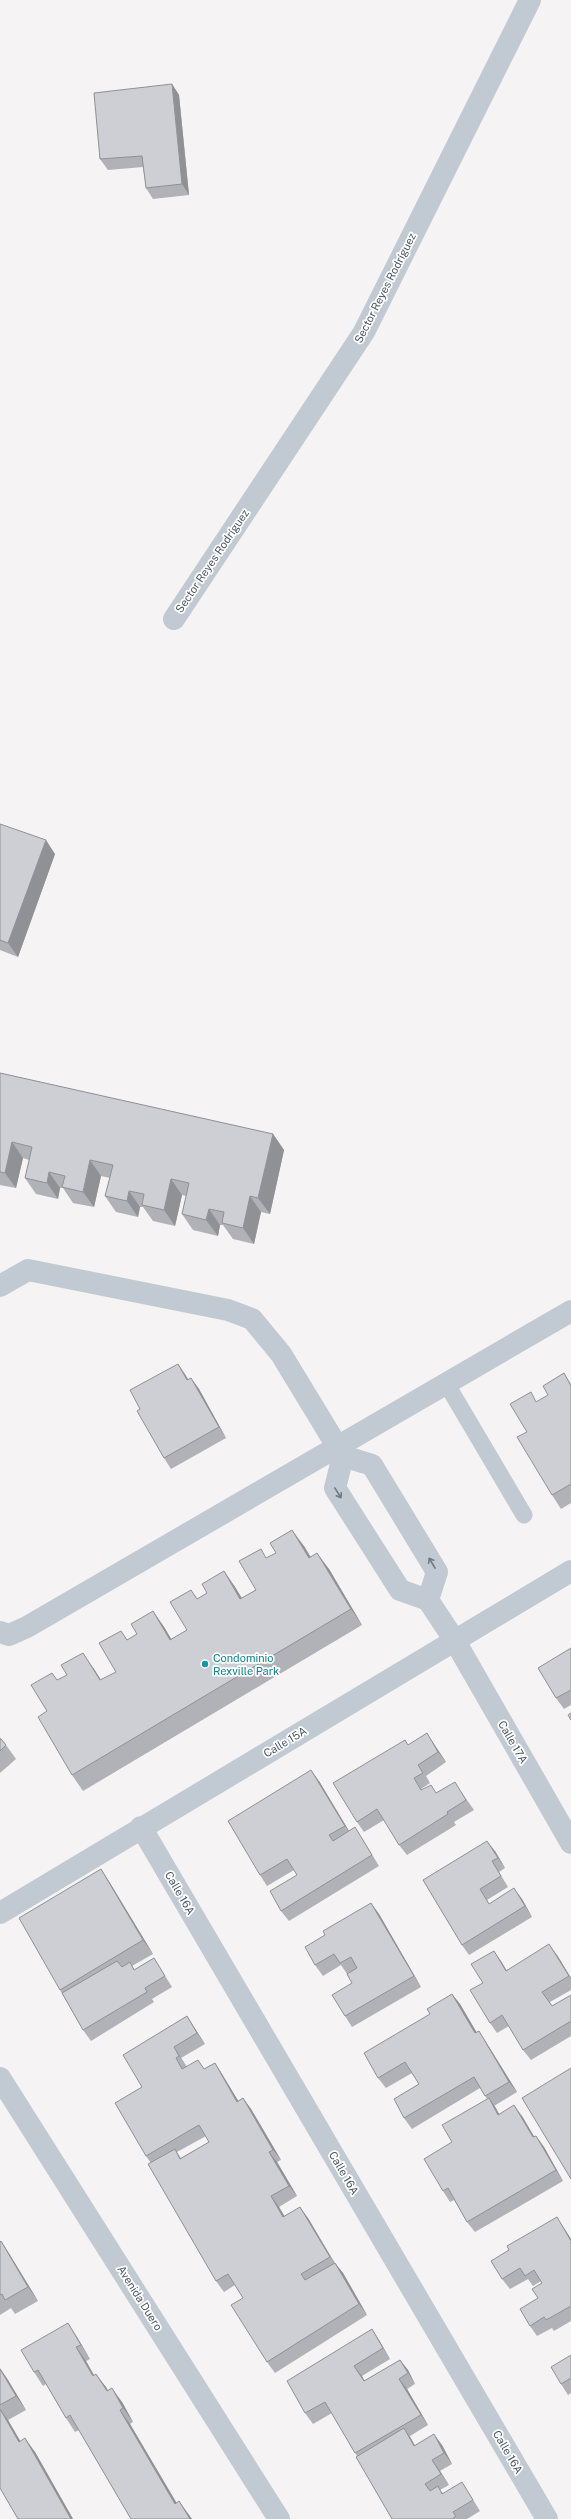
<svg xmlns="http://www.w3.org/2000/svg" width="571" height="2519" font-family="'Public Sans',sans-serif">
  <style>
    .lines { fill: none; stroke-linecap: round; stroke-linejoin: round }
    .service { stroke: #c1cad2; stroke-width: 17 }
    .minor { stroke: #c1cad2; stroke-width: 22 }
    .wall { fill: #b0b2b7; fill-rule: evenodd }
    .shaded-wall { fill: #909195 }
    .building { fill: #cdcfd5; stroke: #909195 }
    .oneway { stroke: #6e7983 }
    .culture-dot { fill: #0f9aa8; stroke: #fff; stroke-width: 1.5 }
    .labels { text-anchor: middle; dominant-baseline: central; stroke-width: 3.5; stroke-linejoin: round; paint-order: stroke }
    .street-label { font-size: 11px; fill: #4a5661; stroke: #fff }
    .culture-label { font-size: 11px; fill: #0d838f; stroke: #fff; text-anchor: start }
  </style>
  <rect width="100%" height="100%" fill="#f5f3f3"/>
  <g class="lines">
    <!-- service -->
    <path class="service" d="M446 1383 524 1515"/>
    <!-- minor -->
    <path class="minor" d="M174 619 364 332 530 0
      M0 1286 28 1270 228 1310 252 1319 281 1354 343 1456 372 1465 437 1572 428 1600
      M343 1456 335 1488 400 1590 428 1600 455 1641 571 1843
      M0 1632 9 1635 27 1627 571 1311
      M141 1827 547 2519
      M0 1913 571 1571
      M0 2078 279 2519"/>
  </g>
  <!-- wall -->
  <path class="wall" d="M172 84 179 95 189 195 153 199 146 188 143 167 108 170 100 159Z
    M0 824 55 854 18 957 0 950Z
    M0 1073 273 1134 284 1150 270 1214 261 1212 254 1244 233 1239 223 1225H220L218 1236 193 1230 182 1214 186 1196 182 1195 175 1226 153 1221 143 1207H140L138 1217 116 1212 105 1196 110 1178 101 1176 94 1207 73 1203 63 1188H60L58 1199 36 1194 25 1178 29 1160 23 1158 16 1188 0 1185Z
    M178 1364 188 1380 191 1378 199 1389 226 1438 171 1469 164 1458 140 1409Z
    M564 1373 571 1384V1503L561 1509 552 1495 527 1432 548 1395Z
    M304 1546 311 1557 329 1569 362 1625 83 1791 72 1775 47 1711 57 1680 94 1669 101 1680 116 1672 121 1631 127 1640 137 1634 153 1611 164 1627 171 1639 187 1630 191 1590 197 1599 207 1593 224 1571 235 1587 242 1598 256 1590 267 1558Z
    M571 1648V1705L564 1709 556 1698Z
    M0 1738 6 1745 16 1759 0 1773Z
    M434 1744 446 1762 426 1776 430 1783 421 1789 422 1790 437 1793H462L474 1810 454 1822 456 1825 407 1855 399 1845 384 1820 364 1832 357 1822 409 1745Z
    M319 1781 349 1831 362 1838 379 1866 289 1921 281 1911 297 1875 294 1870 267 1886 260 1875Z
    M495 1851 505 1868 499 1872 508 1887 487 1900 489 1904 522 1899 532 1917 469 1955 462 1945 423 1880Z
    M101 1869 110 1883 153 1954 132 1966 135 1970 154 1958 172 1987 152 1999 154 2002 91 2041 83 2030 60 1990Z
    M371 1903 379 1914 421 1987 352 2027 345 2016 352 1983 347 1974 341 1965 323 1976 315 1965Z
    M494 1951 506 1970 557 1955 571 1978V1990L550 2002 552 2006 571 1995V2036L531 2060 523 2050 509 2026 497 2033 490 2023 483 1983Z
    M452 1994 460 2004 476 2032 486 2042 517 2092 494 2106 499 2114 522 2116 534 2137 536 2136 544 2147 563 2181 475 2232 467 2222 454 2200 450 2202 443 2191 452 2142 487 2099 480 2088 412 2129 404 2118 419 2084 412 2073 386 2088 378 2078Z
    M187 2016 194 2027 205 2044 181 2058 187 2067 183 2069 198 2060 204 2069 215 2063 222 2074 238 2101 243 2098 251 2109 281 2160 277 2162 297 2196 279 2207 284 2216 308 2218 335 2263 343 2273 367 2315 275 2373 267 2362 243 2298 235 2285 224 2292 216 2281 151 2163 146 2156 142 2087ZM206 2136 209 2142 181 2158 177 2152Z
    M564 2228 571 2239V2321L554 2331 552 2328 537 2336 530 2326 542 2283 541 2281 533 2286 528 2279 510 2289 502 2279Z
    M1 2241 10 2255 38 2301 15 2314 11 2308 0 2315V2242Z
    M372 2329 379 2340 390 2359 362 2376 364 2381 400 2360 408 2370 415 2384 407 2389 428 2425 410 2436 415 2446 442 2445 452 2464 440 2471 449 2485 440 2490 443 2493H469L480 2511 467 2519H392L357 2456 332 2413 313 2424 305 2413Z
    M77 2337 90 2359 86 2361 94 2375 106 2387 108 2391 122 2402 133 2422 130 2424 176 2503 179 2501 192 2519H131L79 2430 75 2432 66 2418 46 2384 43 2386 34 2372Z
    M571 2355V2393L568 2395 561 2384Z
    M0 2368 8 2380 26 2410 8 2420 20 2441 35 2452 73 2519H18L0 2488Z"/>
  <!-- shaded-wall -->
  <path class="shaded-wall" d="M172 84 179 95 189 195 182 184Z
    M46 840 55 854 18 957 8 943Z
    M273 1134 284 1150 270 1214 258 1198Z
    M12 1142 23 1158 16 1188 5 1173Z
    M90 1160 101 1176 94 1207 83 1192Z
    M49 1172 60 1188 58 1199 47 1183Z
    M171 1179 182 1195 175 1226 164 1210Z
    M129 1191 140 1207 138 1217 127 1201Z
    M250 1196 261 1212 254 1244 243 1228Z
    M209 1209 220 1225 218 1236 206 1220Z
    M178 1364 185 1374 195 1391 187 1380Z
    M191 1378 199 1389 226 1438 219 1427Z
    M292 1530 304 1546 320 1574 309 1558Z
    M317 1553 329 1569 362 1625 351 1609Z
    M224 1571 235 1587 251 1614 240 1599Z
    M153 1611 164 1627 181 1655 170 1640Z
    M83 1653 94 1669 111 1696 100 1680Z
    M427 1733 434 1744 446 1762 438 1752Z
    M311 1770 319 1781 352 1836 345 1826Z
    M487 1841 495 1851 505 1868 498 1858Z
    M101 1869 110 1883 153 1954 143 1940Z
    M514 1888 522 1899 532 1917 525 1906Z
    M371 1903 379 1914 421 1987 414 1976Z
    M549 1944 557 1955 571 1978V1979Z
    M494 1951 501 1961 513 1981 506 1971Z
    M452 1994 460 2004 483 2043 475 2033Z
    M187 2016 194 2027 205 2044 197 2033Z
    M479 2031 486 2042 517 2092 509 2082Z
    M174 2047 181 2058 187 2067 179 2056Z
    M215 2063 222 2074 245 2112 237 2102Z
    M243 2098 251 2109 281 2160 273 2150Z
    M489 2098 496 2108 505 2126 498 2115Z
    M514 2105 522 2116 541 2148 533 2137Z
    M536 2136 544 2147 563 2181 556 2170Z
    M269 2152 277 2162 297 2196 289 2186Z
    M271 2196 279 2207 291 2227 283 2217Z
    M300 2207 308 2218 337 2268 330 2257Z
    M557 2217 571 2239V2241Z
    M1 2241 10 2255 38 2301 28 2287Z
    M335 2263 343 2273 367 2315 359 2304Z
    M68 2323 77 2337 90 2359 81 2345Z
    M372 2329 379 2340 390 2359 383 2348Z
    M76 2347 86 2361 102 2390 93 2376Z
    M400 2360 408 2370 415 2384 408 2373Z
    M354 2366 362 2376 371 2392 364 2381Z
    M0 2368 8 2380 26 2410 16 2396Z
    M96 2374 106 2387 116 2405 107 2391Z
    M399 2379 407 2389 428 2425 421 2415Z
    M112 2388 122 2402 133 2422 123 2408Z
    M0 2409 8 2420 29 2456 19 2442Z
    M120 2410 130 2424 185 2517 175 2504Z
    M404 2428 411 2439 422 2457 414 2446Z
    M434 2434 442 2445 452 2464 444 2453Z
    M25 2438 35 2452 73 2519H71Z
    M432 2460 440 2471 449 2485 441 2474Z
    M179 2501 189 2515 192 2519H190Z"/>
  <!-- building -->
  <path class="building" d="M172 84 182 184 146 188 142 156 100 159 94 93Z
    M0 824 46 840 8 943 0 940Z
    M0 1073 273 1134 258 1198 250 1196 243 1228 222 1223 224 1212 209 1209 206 1220 182 1214 189 1183 171 1179 164 1210 142 1205 144 1194 129 1191 127 1201 105 1196 113 1165 90 1160 83 1192 62 1187 65 1176 49 1172 47 1183 25 1178 32 1147 12 1142 5 1173 0 1172Z
    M178 1364 187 1380 191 1378 219 1427 164 1458 137 1411 140 1409 130 1390Z
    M564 1373 571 1386V1484L552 1495 517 1437 527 1432 510 1404 531 1392 536 1402 548 1395 543 1386Z
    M292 1530 309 1558 317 1553 351 1609 72 1775 38 1717 47 1711 31 1685 52 1673 57 1680 67 1675 61 1665 83 1653 100 1680 116 1672 99 1643 121 1631 127 1640 137 1634 131 1624 153 1611 170 1640 187 1630 170 1602 191 1590 197 1599 207 1593 202 1584 224 1571 240 1599 256 1590 239 1561 261 1549 266 1558 276 1553 270 1543Z
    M571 1648V1690L556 1698 538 1668Z
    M571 1713V1720L568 1715Z
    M427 1733 438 1752 418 1765 423 1773 414 1778 421 1790 431 1785 436 1793 455 1782 466 1800 447 1812 448 1814 399 1845 377 1809 357 1822 333 1783 405 1740 408 1745Z
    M0 1738 6 1745 0 1751Z
    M311 1770 345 1826 329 1835 333 1841 355 1827 372 1855 281 1911 270 1891 297 1875 287 1859 260 1875 228 1821Z
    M487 1841 498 1858 492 1861 501 1876 480 1889 489 1904 514 1888 525 1906 462 1945 423 1880Z
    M101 1869 143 1940 60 1990 19 1918Z
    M371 1903 414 1976 345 2016 332 1995 352 1983 347 1974 357 1968 351 1957 340 1963 334 1954 315 1965 305 1947 325 1935 323 1931Z
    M549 1944 569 1976 542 1992 552 2006 571 1995V2021L523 2050 502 2015 490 2023 470 1990 483 1983 471 1964 494 1951 506 1971Z
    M154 1958 165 1976 145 1988 147 1992 83 2030 62 1993 117 1961 122 1967 130 1962 134 1970Z
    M452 1994 475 2033 479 2031 509 2082 485 2096 474 2077 404 2118 394 2099 419 2084 405 2062 378 2078 364 2053 430 2014 427 2009Z
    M187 2016 197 2033 174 2047 179 2056 176 2058 182 2069 198 2060 204 2069 215 2063 237 2102 243 2098 273 2150 269 2152 289 2186 271 2196 283 2217 300 2207 330 2257 301 2274 305 2280 335 2263 359 2304 267 2362 231 2305 243 2298 228 2274 216 2281 148 2164 175 2149 180 2159 209 2142 199 2125 146 2156 115 2103 142 2087 123 2055Z
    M571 2068V2179L522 2098Z
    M489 2098 498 2115 514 2105 533 2137 536 2136 556 2170 467 2222 448 2188 443 2191 424 2159 452 2142 442 2125Z
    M557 2217 571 2241V2306L546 2320 544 2317 530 2326 520 2309 538 2298 532 2289 542 2283 534 2270 525 2276 520 2268 502 2279 491 2261 509 2250 507 2246Z
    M1 2241 28 2287 5 2300 2 2294 0 2295V2242Z
    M68 2323 81 2345 76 2347 93 2376 96 2374 107 2391 112 2388 123 2408 120 2410 175 2504 179 2501 190 2519H131L70 2415 66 2418 38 2370 34 2372 21 2350Z
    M372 2329 383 2348 354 2366 364 2381 400 2360 408 2373 399 2379 421 2415 355 2453 325 2402 305 2413 287 2381Z
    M571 2355V2378L561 2384 551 2367Z
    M0 2369 16 2396 0 2405Z
    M0 2409 19 2442 25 2438 71 2519H18L0 2488Z
    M404 2428 414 2446 434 2434 444 2453 432 2460 441 2474 425 2484 430 2491 438 2486 442 2494 462 2482 473 2500 453 2512 456 2516 452 2519H392L356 2457Z"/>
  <!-- one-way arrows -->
  <defs><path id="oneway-shaft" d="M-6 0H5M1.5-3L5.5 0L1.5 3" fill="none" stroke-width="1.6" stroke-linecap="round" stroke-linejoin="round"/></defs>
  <g class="oneway">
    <use href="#oneway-shaft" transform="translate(338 1493) rotate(58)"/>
    <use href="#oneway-shaft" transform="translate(432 1563) rotate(-121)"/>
  </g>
  <!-- markers -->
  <circle class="culture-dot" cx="205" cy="1664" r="4"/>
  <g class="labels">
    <!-- street labels -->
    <g class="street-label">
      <text transform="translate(385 288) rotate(-63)">Sector Reyes Rodríguez</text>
      <text transform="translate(212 561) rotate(-56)">Sector Reyes Rodríguez</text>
      <text transform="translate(285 1742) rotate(-31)">Calle 15A</text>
      <text transform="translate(513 1742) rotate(60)">Calle 17A</text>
      <text transform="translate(180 1893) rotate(60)">Calle 16A</text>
      <text transform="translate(344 2173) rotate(60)">Calle 16A</text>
      <text transform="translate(140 2298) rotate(58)">Avenida Duero</text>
      <text transform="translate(508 2452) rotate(60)">Calle 16A</text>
    </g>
    <!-- culture labels -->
    <g class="culture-label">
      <text x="213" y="1658">Condominio<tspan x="213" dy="13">Rexville Park</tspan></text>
    </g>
  </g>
</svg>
